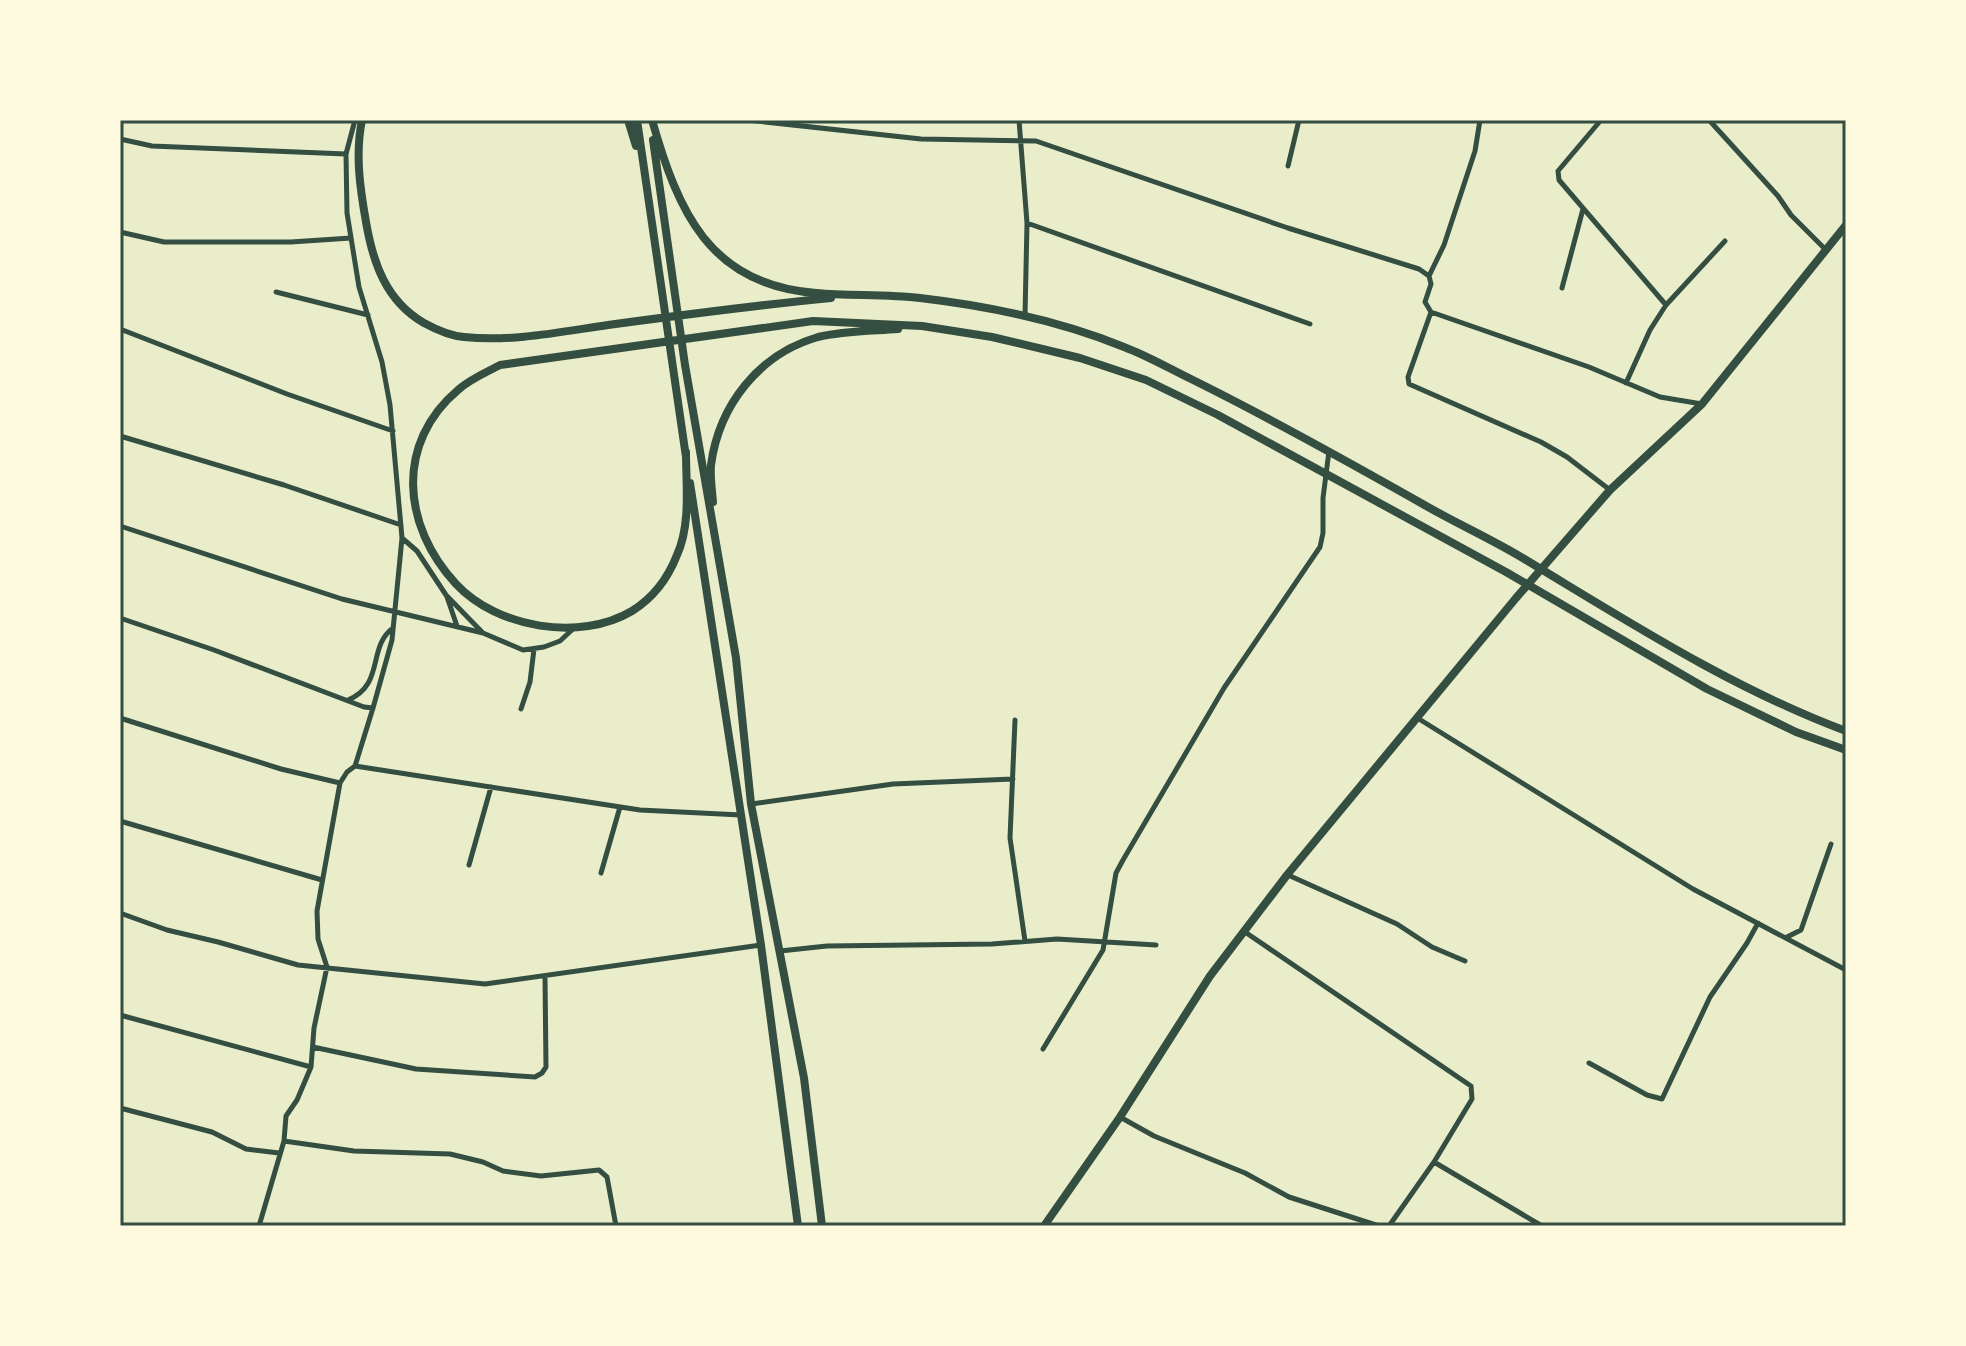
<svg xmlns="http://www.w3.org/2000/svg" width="1966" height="1346" font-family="'Source Sans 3',sans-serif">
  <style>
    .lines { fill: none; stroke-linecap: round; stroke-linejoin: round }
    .minor { stroke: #344e41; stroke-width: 5 }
    .trunk { stroke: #344e41; stroke-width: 8 }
    .neatline { fill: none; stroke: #344e41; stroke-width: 3 }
  </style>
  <rect width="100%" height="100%" fill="#e9edc9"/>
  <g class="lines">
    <!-- minor -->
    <path class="minor" d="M747 120 921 139 1036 141 1288 228 1419 269 1429 276
      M1019 120 1027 223 1025 316
      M1480 120 1475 151 1444 245 1429 276 1431 284 1425 302 1431 312 1589 367 1660 397 1702 404
      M1601 120 1558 171 1559 180 1666 305
      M1709 120 1778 196 1791 215 1825 249
      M120 139 152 146 346 154
      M1288 166 1299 120
      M1027 223 1310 324
      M120 232 164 242H291L351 238
      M1562 288 1583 209
      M276 292 368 315
      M1431 312 1408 377 1409 384 1541 442 1567 457 1610 490
      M120 329 287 394 393 431
      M1626 383 1650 330 1666 305 1725 241
      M120 436 284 485 401 525
      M120 526 342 599 483 633 523 650 544 647 560 641 574 628
      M402 538 417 551 446 595 482 632
      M447 597 457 626
      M120 618 214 650 364 707 373 708 392 640 402 538 390 405 382 362 359 287 347 213 346 154 355 120
      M348 700C385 685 367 647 393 628
      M521 709 530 682 534 649
      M120 718 281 769 340 783
      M1419 719 1693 889 1846 970
      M1015 720 1010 838 1025 941
      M355 766 640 810 741 815
      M751 804 893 784 1013 779
      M120 821 322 880
      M469 865 491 787
      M601 873 620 807
      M1288 875 1397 924 1432 947 1465 961
      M120 913 167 930 218 942 298 965 485 984 761 945
      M1245 932 1471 1086 1472 1099 1434 1162 1389 1226
      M1787 937 1801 930 1831 844
      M780 951 827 946 992 944 1057 939 1156 945
      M120 1015 311 1067
      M313 1047 416 1069 535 1077 542 1073 546 1067 545 977
      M1043 1049 1103 950 1116 873 1123 860 1224 688 1320 547 1323 533V498L1329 451
      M1589 1063 1647 1095 1662 1099 1710 997 1747 943 1758 923
      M120 1108 212 1132 246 1149 279 1153
      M1120 1117 1154 1136 1245 1173 1289 1197 1379 1226
      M284 1141 354 1151 450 1154 483 1162 503 1171 541 1176 599 1170 607 1177 616 1226
      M1434 1162 1542 1226
      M259 1226 284 1141 286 1116 297 1100 311 1067 314 1028 327 967 318 939 317 911 340 783 347 772 355 766 373 708"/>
    <!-- trunk -->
    <path class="trunk" d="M362 120C355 154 360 188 366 222 373 263 386 301 424 323 435 329 452 336 464 337 512 342 560 332 608 325 682 315 756 305 831 298
      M628 120 636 146
      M637 120 686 457
      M652 120C678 211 709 285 816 293 850 296 886 294 920 298 989 306 1060 321 1124 347 1148 356 1170 369 1193 380 1272 419 1345 460 1421 503 1455 523 1492 539 1526 560 1629 622 1733 689 1846 731
      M653 140 685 365 736 658 751 804 804 1078 822 1226
      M686 452C686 485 691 524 677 555 668 578 653 598 632 611 580 642 497 628 456 584 402 526 395 443 458 390 470 379 487 372 500 365L813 321 922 326 992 337 1080 358 1146 380 1218 415 1506 572 1707 689 1796 732 1846 750
      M690 483 761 945 798 1226
      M713 502C712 490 710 477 711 465 719 405 759 354 818 337 843 331 872 331 898 329
      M1044 1226 1120 1117 1210 976 1287 875 1516 598 1610 490 1702 404 1846 225"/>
  </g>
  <!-- border -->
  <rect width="1966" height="1346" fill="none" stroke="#fefae0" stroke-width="244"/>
  <rect x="122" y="122" width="1722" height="1102" class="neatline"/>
</svg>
